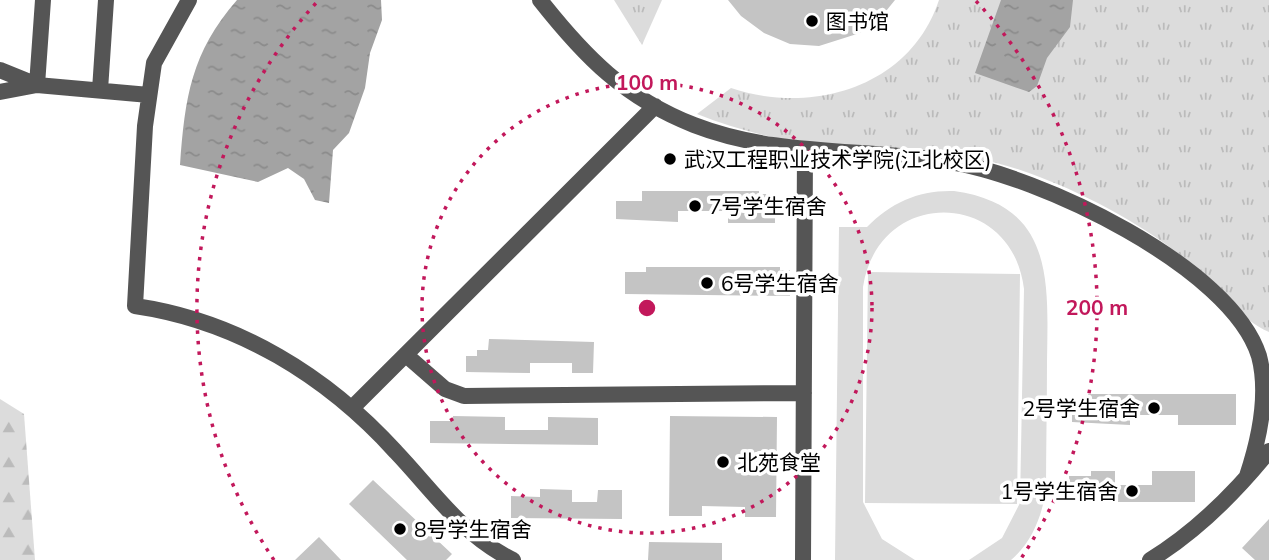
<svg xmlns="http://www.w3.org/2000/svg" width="1269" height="560" font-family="Mulish,'Noto Sans SC',sans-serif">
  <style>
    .grass { fill: url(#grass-tufts) }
    .forest { fill: url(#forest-firs) }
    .pitch { fill: #dcdcdc }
    .water { fill: url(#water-ripples) }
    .building { fill: #c4c4c4 }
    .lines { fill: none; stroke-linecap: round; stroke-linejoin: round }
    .minor { stroke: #555; stroke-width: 16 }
    .ring { fill: none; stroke: #c2185b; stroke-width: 3.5; stroke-dasharray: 3.5 7 }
    .poi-dot { fill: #000; stroke: #fff; stroke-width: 2.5 }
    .labels { text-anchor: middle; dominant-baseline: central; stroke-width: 7; stroke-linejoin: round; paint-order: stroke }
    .poi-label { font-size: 21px; fill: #000; stroke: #fff; text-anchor: start }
    .centre { fill: #c2185b; stroke: #fff; stroke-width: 3.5 }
    .ring-label { font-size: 21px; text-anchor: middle; font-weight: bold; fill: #c2185b; stroke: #fff; stroke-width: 7; stroke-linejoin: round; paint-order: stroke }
  </style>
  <defs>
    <pattern id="grass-tufts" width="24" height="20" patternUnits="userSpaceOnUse" patternTransform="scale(1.75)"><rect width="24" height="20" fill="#dcdcdc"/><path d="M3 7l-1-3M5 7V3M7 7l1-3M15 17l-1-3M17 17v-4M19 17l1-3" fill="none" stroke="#bbb"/></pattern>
    <pattern id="forest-firs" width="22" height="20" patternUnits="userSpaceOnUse" patternTransform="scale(1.75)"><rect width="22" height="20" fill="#dcdcdc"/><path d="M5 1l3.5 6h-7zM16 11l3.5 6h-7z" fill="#bbb"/></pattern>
    <pattern id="water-ripples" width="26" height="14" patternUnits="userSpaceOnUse" patternTransform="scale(1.75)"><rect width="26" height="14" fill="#a3a3a3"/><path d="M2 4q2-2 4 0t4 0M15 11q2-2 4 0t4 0" fill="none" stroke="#8b8b8b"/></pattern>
  </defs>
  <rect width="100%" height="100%" fill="#fff"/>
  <!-- grass -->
  <path class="grass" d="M614 0H662L642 45Z
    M939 0H1269V332C1240 320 1219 286 1194 266 1146 226 1087 194 1029 173 972 152 921 153 862 149 806 146 749 135 697 114L731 88C811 115 910 88 939 0Z"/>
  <!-- forest -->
  <path class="forest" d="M0 399 24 414 35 560H0Z"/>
  <!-- pitch -->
  <path class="pitch" d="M954 191C1055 205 1048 283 1047 362 1047 405 1046 448 1046 491 1041 518 1032 542 1011 560H969L1002 538 1020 503 1024 289C1012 188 878 187 863 287V502L882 539 915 560H835L839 227H867C892 202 919 190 954 191Z
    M868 272 1020 274 1017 504 865 503Z"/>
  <!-- water -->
  <path class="water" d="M237 0H381L382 20 370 53 365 88 349 133 333 150 329 203 315 200 304 179 288 168 258 182 180 165C185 97 191 53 237 0Z
    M1001 0H1073L1070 27 1047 58 1037 86 1029 92 975 73Z"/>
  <!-- building -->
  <path class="building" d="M728 0H895L882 16 860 33 819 46 790 44 764 33 741 16Z
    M642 191H759V194H775V223H728V211H678V222L616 219V201H642Z
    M646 267H780V270H790V296L625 294V272H646Z
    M489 339 594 342 593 373H572V363H530V373L466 372V356H477V350H488Z
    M1088 394H1236V425H1178V415H1130V425L1072 422V402H1080V397H1088Z
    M453 416 505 417V430H548V417L598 418V445L430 443V421H453Z
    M670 416 777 417 776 517H745V507L702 506V516H669Z
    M1091 471H1115V485H1152V471H1195V502H1091V497H1069V476H1091Z
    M373 480 452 554 446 560H407L349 504Z
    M540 489 572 490V502H597L598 490H622V519L511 518V496L540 497Z
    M1269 519V560H1255L1242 548Z
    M319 537 341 560H295Z
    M649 542 722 543V560H648Z"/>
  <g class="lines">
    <!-- minor -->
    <path class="minor" d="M189 0 154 63 145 126 135 306C238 321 327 376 396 452 434 492 462 535 513 560
      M540 0C585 57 625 98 694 125 776 157 865 148 950 162 1037 175 1231 266 1259 356 1269 394 1259 440 1247 476
      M0 70 37 85
      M37 85 43 0
      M100 90 106 0
      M0 92 37 85 149 95
      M406 355 445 389 464 396 804 393
      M352 408 655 106
      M803 560 805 149
      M1150 560C1196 532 1235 493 1269 451"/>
  </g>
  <!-- distance rings -->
  <g class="ring">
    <circle cx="647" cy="308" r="225"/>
    <path d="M274 560A450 450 0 0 1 318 1M976 1A450 450 0 0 1 1020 560"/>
  </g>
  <!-- markers -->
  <g class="poi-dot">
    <circle cx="812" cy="21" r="7"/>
    <circle cx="670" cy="159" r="7"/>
    <circle cx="695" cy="206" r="7"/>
    <circle cx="707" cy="283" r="7"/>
    <circle cx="1154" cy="408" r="7"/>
    <circle cx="723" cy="462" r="7"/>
    <circle cx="1132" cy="491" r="7"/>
    <circle cx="400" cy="529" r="7"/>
  </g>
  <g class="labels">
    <!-- poi labels -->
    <g class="poi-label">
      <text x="826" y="21">图书馆</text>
      <text x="684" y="159">武汉工程职业技术学院(江北校区)</text>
      <text x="709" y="206">7号学生宿舍</text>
      <text x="721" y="283">6号学生宿舍</text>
      <text x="1140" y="408" text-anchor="end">2号学生宿舍</text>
      <text x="737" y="462">北苑食堂</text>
      <text x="1118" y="491" text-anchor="end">1号学生宿舍</text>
      <text x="414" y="529">8号学生宿舍</text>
    </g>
  </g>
  <circle cx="647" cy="308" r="10" class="centre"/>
  <g class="ring-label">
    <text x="647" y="90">100 m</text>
    <text x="1097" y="315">200 m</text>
  </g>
</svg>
